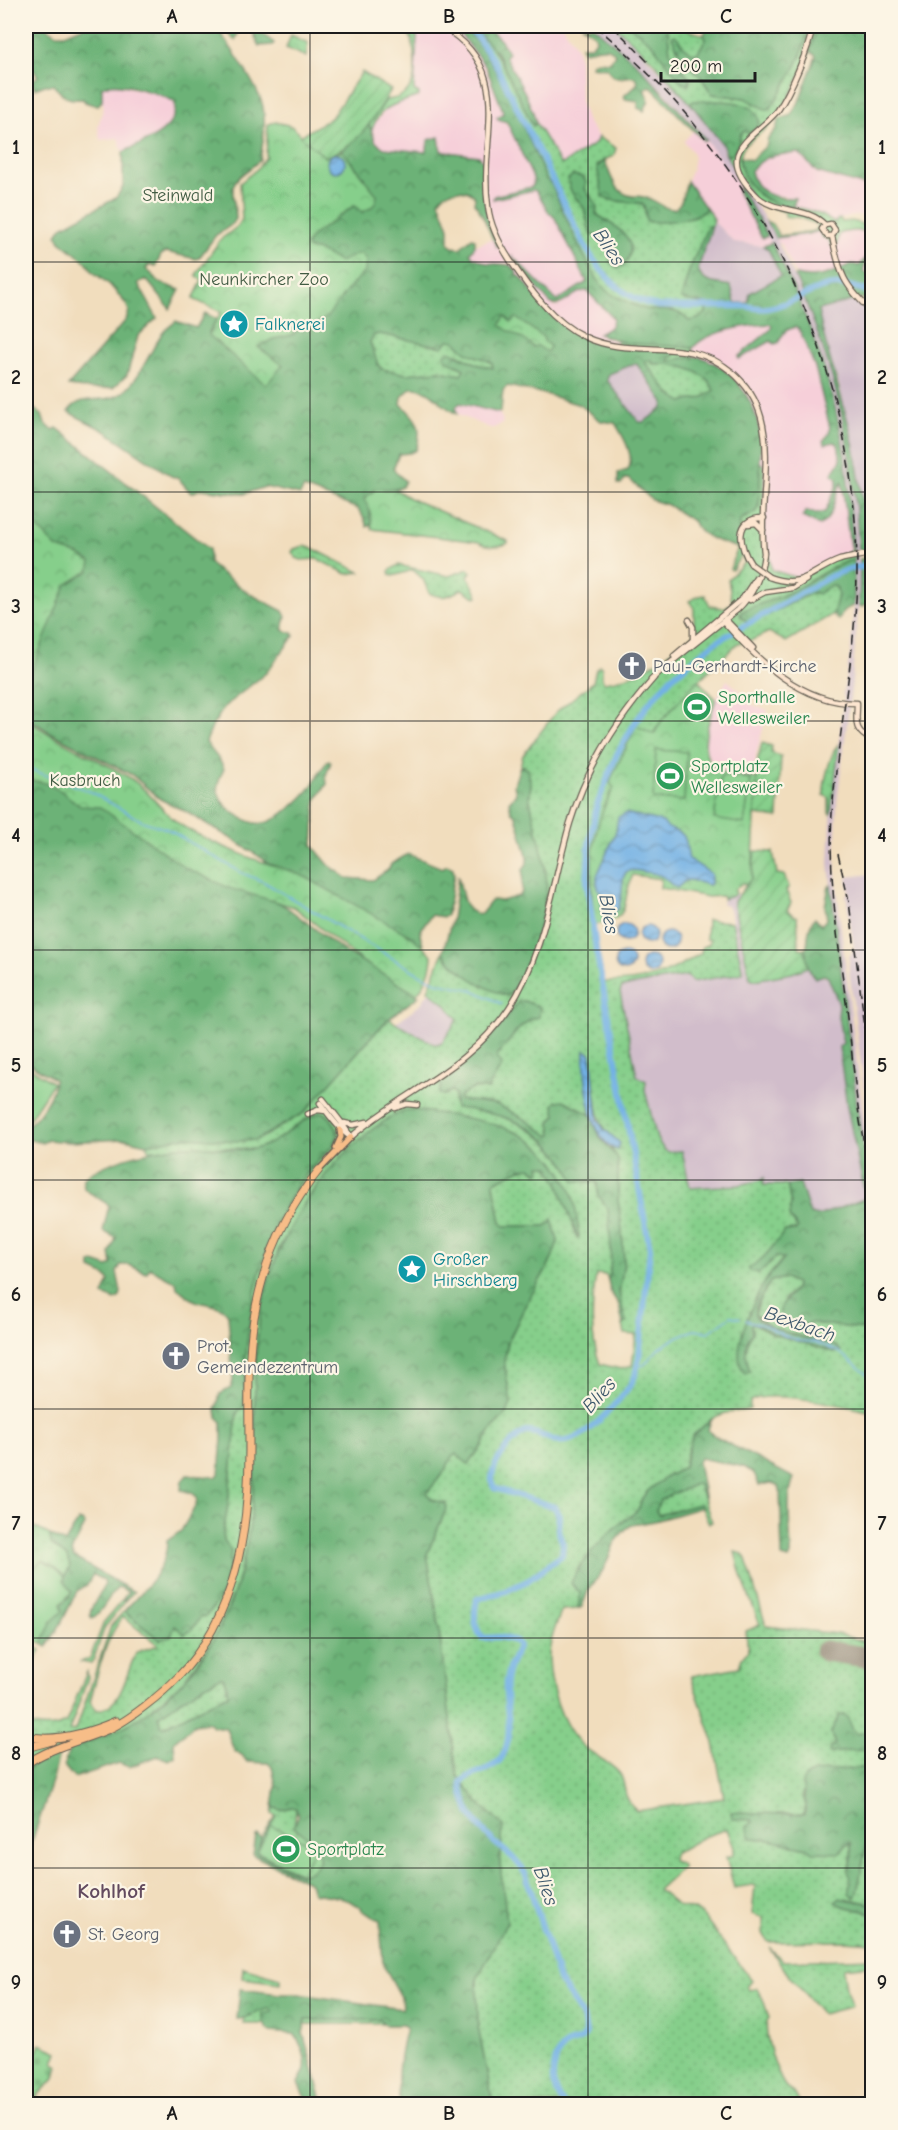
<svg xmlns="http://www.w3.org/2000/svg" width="898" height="2130" font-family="'Comic Neue',sans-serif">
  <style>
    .built { fill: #f6cfd9 }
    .industrial { fill: #d1bdcb }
    .grass { fill: url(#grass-dots); stroke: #517654; stroke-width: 1.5; fill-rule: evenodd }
    .forest { fill: url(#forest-crowns); stroke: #44674a; stroke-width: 1.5; fill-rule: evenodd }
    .cemetery { fill: url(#cemetery-stones); stroke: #517654; stroke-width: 1.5 }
    .park { fill: url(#park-crowns); stroke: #517654; stroke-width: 1.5 }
    .garden { fill: url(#garden-furrows); stroke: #517654; stroke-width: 1.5 }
    .pitch { fill: #86cf8b; stroke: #517654; stroke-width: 1.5 }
    .water { fill: url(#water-waves); stroke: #476680; stroke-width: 1.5 }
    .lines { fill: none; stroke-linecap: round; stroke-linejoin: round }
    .stream { stroke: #72b1e5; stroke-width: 1.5 }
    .river { stroke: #72b1e5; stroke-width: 6 }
    .runway { stroke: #867c6c; stroke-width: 21 }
    .secondary-casing { stroke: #676054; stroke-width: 7 }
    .primary-casing { stroke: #676054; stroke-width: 8 }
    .highway-casing { stroke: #676054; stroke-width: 9 }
    .secondary { stroke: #fce5cf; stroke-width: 4.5 }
    .primary { stroke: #f7bd88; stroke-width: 5 }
    .highway { stroke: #f7bd88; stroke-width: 7 }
    .rail { stroke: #1c1c1c; stroke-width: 1.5; stroke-dasharray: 9 4.5; stroke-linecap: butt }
    .secondary-bridge-casing { stroke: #676054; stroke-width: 7; stroke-linecap: butt }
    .secondary-bridge { stroke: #fce5cf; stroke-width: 4.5 }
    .grid { fill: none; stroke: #1c1c1c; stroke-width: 1.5; stroke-opacity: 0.55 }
    .labels { text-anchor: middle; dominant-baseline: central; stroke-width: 4.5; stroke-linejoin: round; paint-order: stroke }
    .park-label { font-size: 18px; fill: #415b43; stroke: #fcf5e5 }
    .culture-label { font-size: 18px; fill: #0d838f; stroke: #fcf5e5; text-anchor: start }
    .worship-label { font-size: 18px; fill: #5b616d; stroke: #fcf5e5; text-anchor: start }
    .leisure-label { font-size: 18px; fill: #27864d; stroke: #fcf5e5; text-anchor: start }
    .water-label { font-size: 20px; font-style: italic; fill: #3e586c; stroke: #fcf5e5 }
    .quarter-label { font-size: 21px; font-weight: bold; fill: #634b5f; stroke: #fcf5e5 }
    .neatline { fill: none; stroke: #1c1c1c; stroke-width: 2 }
    .grid-label { font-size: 20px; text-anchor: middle; font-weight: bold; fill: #1c1c1c }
  </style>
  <defs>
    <pattern id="grass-dots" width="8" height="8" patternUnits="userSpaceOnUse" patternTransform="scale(1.5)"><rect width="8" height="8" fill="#86cf8b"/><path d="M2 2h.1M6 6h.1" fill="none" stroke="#73b177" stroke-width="1.8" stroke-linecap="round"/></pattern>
    <pattern id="forest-crowns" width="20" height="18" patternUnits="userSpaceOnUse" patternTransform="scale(1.5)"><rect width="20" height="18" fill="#6cb277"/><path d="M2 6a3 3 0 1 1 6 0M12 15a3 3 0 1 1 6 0" fill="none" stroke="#589061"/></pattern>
    <pattern id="cemetery-stones" width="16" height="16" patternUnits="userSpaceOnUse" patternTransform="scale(1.5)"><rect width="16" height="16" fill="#86cf8b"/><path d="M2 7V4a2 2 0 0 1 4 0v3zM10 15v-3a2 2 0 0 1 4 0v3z" fill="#73b177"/></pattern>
    <pattern id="park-crowns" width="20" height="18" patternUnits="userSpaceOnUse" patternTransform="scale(1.5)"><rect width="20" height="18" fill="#86cf8b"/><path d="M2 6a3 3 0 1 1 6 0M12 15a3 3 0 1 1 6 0" fill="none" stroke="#73b177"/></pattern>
    <pattern id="garden-furrows" width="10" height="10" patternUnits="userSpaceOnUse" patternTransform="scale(1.5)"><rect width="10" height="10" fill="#86cf8b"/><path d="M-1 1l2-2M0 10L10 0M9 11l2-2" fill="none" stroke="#73b177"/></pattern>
    <pattern id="water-waves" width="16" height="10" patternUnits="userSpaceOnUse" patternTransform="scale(1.5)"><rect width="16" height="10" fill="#72b1e5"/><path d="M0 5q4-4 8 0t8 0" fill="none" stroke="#5d8fb9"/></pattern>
  </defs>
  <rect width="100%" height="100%" fill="#fcf5e5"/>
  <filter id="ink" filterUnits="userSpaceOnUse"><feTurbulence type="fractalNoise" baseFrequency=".0167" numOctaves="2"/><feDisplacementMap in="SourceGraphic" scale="12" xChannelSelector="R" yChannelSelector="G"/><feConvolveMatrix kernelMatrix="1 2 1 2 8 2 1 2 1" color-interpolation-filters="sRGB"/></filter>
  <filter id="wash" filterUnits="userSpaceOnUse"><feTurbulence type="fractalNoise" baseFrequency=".008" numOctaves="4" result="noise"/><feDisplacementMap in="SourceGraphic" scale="24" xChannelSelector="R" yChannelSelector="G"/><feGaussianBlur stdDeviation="1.35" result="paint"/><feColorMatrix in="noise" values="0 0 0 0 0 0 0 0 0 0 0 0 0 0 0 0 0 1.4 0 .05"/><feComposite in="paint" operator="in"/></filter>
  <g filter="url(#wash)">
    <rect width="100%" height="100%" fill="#f1ddbd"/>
    <!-- built -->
    <path class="built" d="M410 26H449L461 35 481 59 503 111V120L510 128 533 178 534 185 531 187 496 199 527 191 534 190 537 192 548 211 555 218 587 282 557 301 512 259 550 303 555 306 561 305 577 292 587 291 613 318 612 325 605 332H599L601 336 617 342 616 348 586 339 567 329 557 321 507 263H487L473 257 470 253 475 246 491 239 497 247 499 246 490 228 485 210 483 161 441 151 440 139 425 152 384 148 376 142 372 130 374 125 386 109 393 104 419 96 414 90 417 36Z
      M485 26H563L576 46 579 57 580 100 586 120 598 137 595 144 562 166 536 123 533 112 505 56 498 37Z
      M105 84 118 85 166 96 175 102 174 115 168 126 150 141 123 152 118 138 100 140 98 126 104 107 102 101 101 87Z
      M693 131 704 141 706 140 719 158 739 186 738 190 763 238 768 236 772 243 763 246 734 242 714 222V219L687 181 692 169 694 157 692 151 684 141Z
      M799 153 817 172 872 188V220L858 215 837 220 836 223 813 211 791 206 794 205 795 198 773 195 761 191 756 186 751 171 759 162 773 155Z
      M855 230 872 234V277L863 271 867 263 865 259 859 266 855 264 835 272 810 277 796 275 781 244 778 243 776 238 808 234 819 231 829 240 831 246 839 234Z
      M770 324 773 326 770 330 737 358 771 341H780L781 334 786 330 796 327 799 329 815 367 830 428 829 434 823 438 838 444 841 460 832 473 837 477V485L825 512 817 514 806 511 819 525 834 499 840 484 843 483 850 552 833 559 803 576 794 577 772 570 768 548 763 546 764 465 760 462 762 446 757 417 752 404 698 356H693L694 345 712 335 745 325Z
      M460 403 499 413 502 418 503 423 494 428H490L459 415 456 407Z
      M727 680 745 695 752 705 768 710 756 755 754 778 722 771 712 765 704 745 706 733 716 699Z"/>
    <!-- industrial -->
    <path class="industrial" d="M593 26H615L622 31 690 103 724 146V152L774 234 797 282 821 340 840 402 854 477 860 586 852 682 837 802 835 862 839 911 864 1121 872 1163V1181L864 1151 859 1122 833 911 829 862 832 802 844 698 843 694 851 649 854 600 853 548 848 479 834 404 816 343 792 284 756 214 739 186 700 132 665 93 637 64Z
      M714 222 734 242 763 246 768 249 781 276 750 293 748 304 735 303 731 286 704 281 700 277 698 269Z
      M855 300 872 316V547L866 524 852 437 839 385 823 336 818 309Z
      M636 363 664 402 663 408 644 422H639L607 380 609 374Z
      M872 874V1153L849 970V957L854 949 846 894 849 893 847 877Z
      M736 893 738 895 734 901 752 980 792 973 808 967 813 975 828 977 839 1004 838 1017 843 1043 839 1047 847 1107 865 1194 864 1199 818 1216 810 1214 800 1183 770 1186 762 1185 765 1179 739 1185 690 1188 682 1151 668 1152 664 1150 657 1139 645 1090 647 1084 637 1077 620 992 622 987 688 976 690 980 743 973 730 911 727 905 722 904 723 899 733 896Z
      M429 992 445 1004 459 1019 441 1044H434L395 1023 420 1005Z"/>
    <!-- grass -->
    <path class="grass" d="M389 26H410L417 36 414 90 419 93V96C399 104 380 104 372 130L369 125 386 100C421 97 417 63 411 37L403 30Z
      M449 26C454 26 462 24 467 26 492 32 522 103 533 126L536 123 561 165 595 144 598 137 616 148 614 155 598 164 601 179 628 203C640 199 646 204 645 217L650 222C664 222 699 220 706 208L714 219 712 226H708L689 271 681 299 706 304V313L698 319 689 321C671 303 662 315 642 308 630 303 618 299 608 292 592 280 561 207 552 185L546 179 502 84 464 31 461 35ZM586 182 585 189 597 206 596 214 618 268 611 263 610 253 606 244 590 232 584 208 575 197 571 189Z
      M615 26C619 26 626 24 630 26 646 31 671 69 682 83L690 79 670 52 667 26H677L704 35 706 39 697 54C687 53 682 46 678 38L690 66 701 77 712 94 745 98 767 110 772 106C787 82 806 55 808 26H817C812 51 793 96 777 117 769 128 756 136 745 145 731 166 751 194 772 202 785 207 801 207 814 212 822 214 828 220 835 223L837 220 840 219 842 222 852 221 872 227V234C861 229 851 230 839 234L837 245 831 246 829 240 822 237 819 231 808 234 776 238 766 221 772 224 779 236 815 231 819 225 797 217H785V212C777 210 762 202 755 202L726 155H732L738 144 741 133 745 131 738 103 695 101 690 103 650 58Z
      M380 334 443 347 448 339C458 340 457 345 464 350 473 356 484 357 492 363L493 368 479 365 458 354 453 364 464 369 461 375 439 371 406 374 382 369 378 365 370 342 374 335Z
      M617 342 693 348V356L678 361H668L669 358 616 348Z
      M652 360 653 364C673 363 708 369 714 391L702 398 682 402 670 394 644 361Z
      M760 462 764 465 763 546 768 548 772 570 794 577 803 576 833 559 848 554 853 548 854 559C830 566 812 581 790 592 775 600 758 604 742 611L740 615 749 624C765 617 780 607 796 600 808 594 821 592 831 585L836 587 838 596 833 614 786 642 769 632 750 641 738 643 698 681 662 720 653 734 636 726 610 782 614 788 609 795 591 881 594 925 604 982C645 982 666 976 701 953L702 947 709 944 710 940 706 939 707 920 732 922 743 973 692 982 687 976 622 987 620 992 637 1076 646 1081 645 1090 657 1139 664 1150 668 1152 682 1151 690 1188 739 1185 762 1180 764 1177 763 1185H787L791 1203 789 1217 798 1228 797 1230 785 1231 769 1253 758 1263V1273L776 1257H784L768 1277 751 1309 743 1334 740 1352 750 1372C746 1358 743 1345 752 1333L751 1325 753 1323 774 1334 834 1352 836 1346 772 1328 755 1314 762 1295 771 1281 786 1278 796 1284 797 1288 785 1298 788 1324 804 1325 812 1323 872 1330V1412C846 1406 772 1389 750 1401V1409C743 1412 737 1410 731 1412 705 1416 686 1441 684 1467L671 1475 669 1474C659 1485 640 1491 640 1507L633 1516 627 1518 611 1532 578 1568 572 1585 580 1593 578 1609 562 1610C556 1625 549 1642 549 1658 550 1687 560 1722 580 1743 590 1754 614 1764 620 1774 624 1780 624 1788 626 1795 628 1801 633 1806 636 1811L724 1798 714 1743 691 1676 739 1667 742 1658 748 1651 746 1631 760 1625 740 1572 735 1552 743 1554 746 1559 766 1626 838 1634 872 1644V1731L857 1734 839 1715 831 1733 835 1744 833 1753 872 1749V1767L849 1769 802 1793 806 1806 804 1815 741 1812 753 1822 751 1838 765 1839 808 1848C817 1854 831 1852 841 1851L846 1844 851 1843V1876L856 1895 867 1840 872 1832V1904L846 1898 842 1906 872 1913V1943L845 1941 768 1942 763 1933V1918L752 1914 755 1886 752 1885 734 1888 726 1857 733 1855 734 1848 727 1829 703 1837 673 1854 672 1861 680 1863 683 1867 658 1890 678 1906 695 1910 702 1915 752 1981 747 1986 749 1990 757 1988 763 1999 769 2018C760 2028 778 2076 785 2086 787 2089 791 2090 793 2092 796 2095 798 2100 800 2104H493L478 2027 477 1979 506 1922 500 1864 503 1827 478 1802 457 1775 437 1614 427 1554 447 1507 427 1496V1493L446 1469 451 1458 456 1454 469 1463 482 1446 491 1430 507 1412 511 1404 504 1361 508 1342 526 1304 551 1261 558 1241 552 1220 549 1224 545 1226H504L501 1223 494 1186V1182L520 1169 531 1168 538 1173 540 1165C544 1164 544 1163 548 1167 559 1176 573 1222 577 1238L579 1236 572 1194 561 1171 537 1145 452 1116 415 1110 336 1163 309 1196 279 1248 268 1284 260 1321 255 1360 254 1484 249 1536 236 1587 223 1621 214 1639 180 1685 138 1719 121 1729 98 1739 60 1750 26 1770V1723C36 1729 55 1729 66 1723L87 1672 88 1678 69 1731 76 1730 111 1626 125 1610 126 1613 160 1640 175 1626 179 1627 224 1540 223 1533 228 1505 237 1412C251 1395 244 1366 246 1345 253 1273 278 1195 333 1146L311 1117 276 1141 255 1149 185 1146 149 1151 146 1144 186 1137 249 1141 263 1137 304 1113 371 1037 390 1018 395 1023 434 1044H441L458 1019 445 1004 428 990 443 952 447 959 504 995 508 996 518 983 543 907 546 873 529 796 531 785 524 766H520L523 755 556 712 593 682 596 669 600 666 602 668V679L604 682C643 677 663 657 694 635V608L689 601 699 596 705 595 710 606 724 608 732 603 728 579 745 562 741 555 732 570 730 569 739 545 738 535 740 520 751 515 759 505ZM524 1001 540 1008C534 1015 523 1021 518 1028 511 1038 506 1048 496 1056L502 1065 492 1082 484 1089C473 1087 468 1091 459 1097L460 1100 496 1104 523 1118 550 1136 552 1135 550 1122 556 1115 554 1105 578 1107 586 1114 591 1115 585 1051 592 1058C592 1070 594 1080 595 1092 599 1118 598 1125 619 1143L618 1150 611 1148 618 1159V1200L622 1230 624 1263 619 1293 625 1324 623 1325 625 1334 636 1335 632 1366 621 1369 600 1364C589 1336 592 1303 596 1274L606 1275 608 1280C614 1263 611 1227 608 1209 607 1200 599 1191 597 1182L575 1181C544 1124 513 1119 454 1103L455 1095 453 1090 444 1095 439 1093 445 1079 477 1051ZM123 1617 158 1645 137 1652C125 1671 124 1708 97 1710L90 1701C98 1675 104 1639 123 1617Z
      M304 546 314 549 360 572 347 574 317 559 301 560 296 558 292 552 294 549Z
      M398 565 449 576 468 569 471 572 468 576 478 596 475 597 462 589C450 595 444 600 429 593L423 579 413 570 393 576 390 575 389 571Z
      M839 744 831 814 829 813V798L824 795C823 784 831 750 839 744Z
      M698 1483 712 1522 709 1523 700 1504 659 1515 657 1513 656 1508 660 1500Z
      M26 1523 50 1535 51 1544 67 1557 70 1566 65 1577 56 1568 43 1561 30 1570 26 1567Z
      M122 1600 126 1601 105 1627 93 1661 91 1664 81 1662 90 1658 104 1622Z
      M26 1643 41 1650 26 1677Z
      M220 1677H224L226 1681 228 1694 163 1727 161 1726 158 1716 198 1689Z
      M273 1807 280 1810 292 1807 296 1808 294 1827C307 1836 320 1843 319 1861 318 1865 318 1867 315 1869 311 1872 305 1873 300 1875L257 1853 261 1839 276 1816 272 1814Z
      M769 1947 783 1961 872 1958V1965L844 1968 843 1970 847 1993 852 2005 850 2007 822 2014 787 1973Z
      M243 1967 280 1978V1983L242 1978Z
      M261 2009H270L272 2012 263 2018 264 2024H244V2019Z
      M304 2020H379L383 2024H304Z"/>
    <!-- forest -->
    <path class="forest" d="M26 26H44L57 34H65L84 26H175L189 31 191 29 190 26H214C227 40 260 90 263 107 266 122 263 144 260 159 253 169 234 176 233 188 232 198 236 209 236 219L230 226 216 235 199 258 196 259 166 252 161 255 156 266 150 264 146 269 156 278 158 282 180 290 170 309 146 279 138 283 157 318 138 336 127 375 113 388 92 389 68 386 126 320 129 311 126 304 110 285 93 272 87 263 60 241 57 235 62 227 116 198 123 187V152C144 142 178 132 175 103 163 94 115 79 102 87V101L97 106 85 102 83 99C66 100 65 97 53 85H45L35 89 31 82 38 76 26 60Z
      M221 26H251L274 43 273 45 259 46C255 41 256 35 252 31L244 29 239 31 235 40 233 39Z
      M469 26H485C494 34 504 41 508 53L505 56 525 93 533 112 536 123 533 126 497 53 482 37Z
      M583 26H593L637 64 706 140 704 141 650 86 644 89 649 100 644 111 638 108V101L625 99 624 96 637 84 638 81 635 77C622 74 616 85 607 68L591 66 592 63 597 61 610 62 615 54C607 42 595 51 583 51L581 46H591L596 40 595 35Z
      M630 26H667L670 52 690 79 689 85 682 83 651 43Z
      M707 26H808C806 55 787 82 772 106L767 110 745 98 712 94 701 77 681 56 672 37 675 35C683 43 684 52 697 54L706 39 704 35Z
      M817 26H872V188L817 172 799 153C777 155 766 153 751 171 755 193 775 199 795 198L794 205C769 210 738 182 740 157L751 160 767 145V140L776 129 779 119 790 116 798 104 816 56 810 51Z
      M465 30C495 53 530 142 546 179L552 185C561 207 592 280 608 292 618 299 630 303 642 308 662 315 671 303 689 321L698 319 706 313V304L681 299 689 271 708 226H712L698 269C702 285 717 283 731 286L735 303H748L750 293 781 276 768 249 763 246 772 243C806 310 833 381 845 456 849 487 851 517 853 548L850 547 842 482C833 495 835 520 819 525L802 517 806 511 817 514 825 512 837 485V478L832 474 841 460 838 444 834 442 825 444 823 441 829 434 830 428 815 367 799 329 796 327C782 331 785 332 778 343L774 344 771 341 739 359 738 357 770 330 772 326 770 324C749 325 706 331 693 348L626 343 598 334C606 328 611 332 613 318L587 291C572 290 564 310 550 303L514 261 513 257 557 301 587 282 555 218 548 211 537 192 534 190 493 199 494 196 531 187 533 185V178L507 122 498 119 497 117 503 114V111L486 67 461 35Z
      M694 101C712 101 761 97 759 124L749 134 745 131 741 133 738 144 732 155H726L724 146 690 103Z
      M369 125 376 142 384 148 425 152 427 150 428 140 439 137 441 151 479 156 483 161C484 196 483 214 499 246L497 247C488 233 485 214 474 203L475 197C467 186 444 189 439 201L449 228V244L452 247 460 248 472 238 475 239V246L470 253 473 257 487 263 510 265 517 272 516 274 517 276H520C535 293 548 316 567 329 598 350 640 348 676 352V354L669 358 668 361C678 361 691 354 700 357 731 367 753 396 759 428 760 434 762 441 761 447 760 456 760 465 760 474 759 485 762 502 756 511 752 516 745 516 740 520L738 548C724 543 699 538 694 522L668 505 652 500 629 479H625L621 484H618V473L628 470C636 456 622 435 615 423L601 421 580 405 545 394 508 386 503 390 501 411 499 413 460 403 456 407 457 414C439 406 433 387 411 388L402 397 401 404C418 420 423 426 416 450L410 453 399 454 393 469 405 481 402 487 395 489H376L370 511 371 525 367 527 364 518 358 509 304 488 300 495 265 487 244 494 201 489 191 493 178 478 171 476 105 431 68 412C82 392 101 405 119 395 136 387 151 349 162 334 165 329 172 325 176 321L196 328 205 313 217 319 209 332 258 347 273 339 292 335 303 325 315 324 365 271 340 262 319 251 309 249 306 245 312 236 355 205 362 212 364 177 342 151ZM380 334 443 347 448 340C458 340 457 345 464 350 472 357 484 357 492 363L493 368 479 365 450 351 444 355 447 360 464 369 461 375 439 371 406 374 382 369 378 365 370 342 374 335ZM652 360 653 364C673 363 708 369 714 391L702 398 682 402 670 394 644 361ZM636 363 664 402 663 408 644 422H639L607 380 609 374Z
      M605 161C610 174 615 194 632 196 640 197 641 195 650 199 660 203 663 209 675 209L681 202 687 181 706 208C699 220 660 224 646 221 646 216 646 210 644 206 640 199 616 205 603 197L597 167Z
      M573 175 583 177 586 182 585 189 597 206 596 214C616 227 643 239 624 266L618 268 611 263 610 253 606 244 590 232 584 208 572 193 569 186 568 179Z
      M739 186 768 236 763 238 761 236 738 193Z
      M865 259H867L863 271 872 277V307L862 298 818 310C826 352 841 392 851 434 860 471 862 510 872 547V549L868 551 859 550C853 448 837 371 795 277L796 275C808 279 825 276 836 271 845 268 850 261 859 266Z
      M26 403 42 415 45 424 53 430 57 428 209 549V562L213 567 250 594 283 611 286 616 283 630 293 633 294 636 266 673 225 706 213 725 206 742C212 753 220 757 224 769 220 777 216 786 219 795 223 809 250 826 264 823 278 821 303 798 311 787 317 778 322 766 329 760L331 762 326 775 327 784 316 800 313 846 329 865 347 878 373 880 389 869 391 864 408 854 442 868 447 865 453 868 454 874 447 915 444 917 431 915 421 930 420 935 423 945 412 948 275 871 263 859 232 839 183 810 160 799 132 775 51 733 26 717Z
      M872 555V584L867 604 862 607 859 605 860 559Z
      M854 559V605L845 610 838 620 833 614 838 596 837 588 831 585 818 594 814 592 749 624 740 615 742 611C758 604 774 600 790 592 812 581 830 566 854 559Z
      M26 755 288 908 348 954 384 973 419 996 387 1020 371 1037 304 1113 256 1140 236 1141 186 1137 146 1144 125 1139 69 1142 48 1140 42 1143 26 1139V1126C38 1119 55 1093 54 1079L30 1064 26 1066Z
      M520 766 528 769 531 785 529 796C534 822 543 848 546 874 550 905 528 971 508 996 486 990 455 971 443 952L452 919 458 877C463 890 461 914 481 914L492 900 502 901 519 896 522 892 523 870 527 863V855L516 816 511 811 509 802 516 794 514 785Z
      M831 885 859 1122 864 1151 872 1181V1330L812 1323 795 1327 783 1324C773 1308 787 1299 796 1288V1284L786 1278 771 1281C767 1287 753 1307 755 1314 758 1329 822 1342 836 1346L841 1351 834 1352 774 1334 753 1323 751 1325 752 1333C743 1345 746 1358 750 1372L745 1374C727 1353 755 1296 769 1276 774 1270 780 1264 784 1258L776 1257 759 1273 749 1271V1268C766 1259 773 1245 785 1231L796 1230 798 1228 789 1217 791 1203 787 1185 800 1183 810 1214 818 1216 864 1199 865 1194 847 1107 839 1047 843 1043 838 1017 839 1004 828 977 824 975 815 978C807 970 807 960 805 949L807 947C808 937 808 925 815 918L821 925 827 919 825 906 829 886Z
      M519 1001H524L540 1007 539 1017C517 1022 512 1042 496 1056L502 1065 488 1089 474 1088 459 1097 460 1100 496 1104 523 1118 550 1136 552 1134 550 1122 556 1115 554 1105 557 1101 564 1100 591 1115 600 1137 618 1159V1200L622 1230 624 1263 619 1293 626 1322 623 1325 619 1305 610 1291 608 1280 610 1275 611 1248 608 1209 598 1195 597 1182 575 1181C546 1127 514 1114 455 1108V1095L452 1090 444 1095 439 1094 442 1082 495 1032Z
      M409 1110C424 1110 439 1114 454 1116 507 1124 549 1138 571 1191 577 1205 577 1222 579 1236L578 1239 558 1183 548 1166 540 1165 541 1171 540 1173 531 1168 520 1169 494 1182V1186L501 1222 504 1226H545L549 1224 552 1219 558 1241 551 1261 526 1304 508 1342 504 1361 511 1404 507 1412 491 1430 482 1446 468 1464 456 1454 451 1458 446 1469 427 1493 432 1500 445 1503 447 1507 427 1554 437 1614 457 1775 478 1802 503 1826 500 1864 507 1922 477 1979 478 2027 493 2104H400C395 2078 399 2053 406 2028L403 2025H385L379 2020H306L303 2033 323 2104H308L298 2083C300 2079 304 2073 305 2068 307 2058 300 2041 294 2034L270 2032 264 2024 262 2014 272 2012 270 2009C257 2009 249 2020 237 2019L240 1989 280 1994H299L402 2009 401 1997 383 1964 380 1920 362 1911 361 1907 344 1898 313 1893 310 1883 253 1855 256 1836 258 1835 261 1839 257 1853 300 1875C338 1863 314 1841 294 1827L298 1816 296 1808 292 1807 280 1810 273 1807 276 1786 272 1767 268 1763 247 1762 242 1755 234 1751 226 1728 213 1726 209 1722 194 1724C189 1732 180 1734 174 1742L175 1756 169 1760 158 1756 129 1767 119 1763 74 1778 64 1766 70 1747C108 1739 140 1720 169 1695 238 1633 254 1538 255 1450 255 1402 253 1354 262 1306 272 1255 295 1213 327 1173 346 1151 380 1117 409 1110ZM220 1677H223L226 1681 228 1694 163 1727 161 1726 158 1716 198 1689Z
      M323 1112C331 1117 340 1128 337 1139 335 1146 327 1150 322 1156 309 1168 298 1184 289 1199 265 1240 251 1298 247 1344 245 1364 246 1384 244 1403L243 1408 237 1412 228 1505 223 1533 224 1540 231 1551C229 1577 224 1599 205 1617L201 1616 192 1630 185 1634 175 1626 171 1636 160 1640 126 1613 125 1610C143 1590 167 1570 167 1541L181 1531 196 1505 197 1497 192 1493 181 1490 182 1481 187 1475 216 1477 219 1474 222 1439V1422L217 1417 216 1409 220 1394 231 1388 233 1381 228 1315C221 1304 208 1305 198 1302 191 1300 183 1292 177 1288L176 1282 150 1268 146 1273 129 1265H121L117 1272 121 1292 120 1297 115 1300 103 1295 109 1281 106 1276 91 1269V1264L94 1262 108 1267 112 1264 110 1253 116 1238 103 1231 109 1205 87 1191 84 1188 83 1179C106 1159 167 1145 198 1146 216 1147 236 1152 253 1149 280 1145 301 1116 323 1112Z
      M711 1420 708 1430 718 1438 794 1478C785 1498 791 1532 791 1555L789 1559 782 1557 780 1489 778 1485 772 1483 759 1485 754 1473 744 1467 700 1458 698 1462 705 1501 698 1483 660 1500 656 1511 659 1515 700 1504 703 1507 655 1521 632 1525 627 1528 616 1540 604 1569 588 1591 582 1607 578 1609 580 1593 571 1583C580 1563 596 1546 611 1531 621 1522 632 1517 640 1507 640 1491 659 1485 669 1474L671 1475 684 1467 692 1436Z
      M78 1521H82L85 1525 72 1550 73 1557 134 1592 124 1601 122 1600 128 1592 119 1587C108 1595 102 1614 92 1618L90 1615 91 1609 105 1584 104 1581 93 1574 87 1585 77 1591 62 1622 47 1647 42 1644 51 1622 62 1611 61 1604 71 1594 64 1580 70 1566 67 1557 51 1544 50 1535 65 1543Z
      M839 1715H845C851 1720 850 1729 857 1734L872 1731V1749L829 1753 830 1747 835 1744 831 1733Z
      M60 1750 53 1779 26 1859V1770Z
      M872 1767V1832C864 1842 861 1880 856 1896L854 1897 849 1893V1887L851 1882 848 1871 852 1861 851 1843 846 1844 839 1853 813 1852 808 1848 765 1839 751 1838 747 1827 753 1822 752 1820 732 1819 731 1812 804 1815 806 1806 802 1782 806 1776 814 1772Z
      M839 1898 872 1904V1913L842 1906 835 1901Z"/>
    <!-- cemetery -->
    <path class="cemetery" d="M40 2044 58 2052 54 2063 58 2065 55 2078 35 2098 26 2094V2076Z"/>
    <!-- park -->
    <path class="park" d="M291 35 308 43 306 57 286 48Z
      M276 122 291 126 325 157 342 151 377 195C376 205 371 209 362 212L355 205 312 236 306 245 309 249 319 251 340 262 360 253 366 259 365 271 348 289 327 317 315 324 303 325 292 335 273 339 258 347 283 365 266 385 209 335 221 312 193 299 202 281 196 275 220 240 238 226 242 219 240 183 258 168 266 157 268 124Z
      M505 316 511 322 516 318 543 337 544 341 550 346 547 352 538 346 533 347C524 337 511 334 500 325Z
      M376 489H395L409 498 508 541V543C501 547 486 547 479 542L372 529 370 511 364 499Z
      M26 520H30L57 548 77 554 91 562 89 571 66 585 26 685V576L34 561 26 538Z
      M698 680 716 699C709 721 692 761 724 772 734 775 746 776 757 779L752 879 745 885 743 883 734 890 736 893 733 896 723 899 722 896 708 897 660 888 661 879 633 875C619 903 636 918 594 925 590 876 588 830 614 788L610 783 612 777 636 726 654 734 662 720Z
      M26 707V719C59 743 96 757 130 778 151 791 163 815 184 827 205 840 229 849 251 858 270 865 289 869 307 878L411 936 432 955C432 967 426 986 416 994L363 962 294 907 229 888 186 868 100 807 80 806 61 791 45 783 26 779Z"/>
    <!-- garden -->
    <path class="garden" d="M362 72 391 90C372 121 361 144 325 157L300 136 331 118Z
      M762 743 772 746 771 753 781 756 778 818 755 815 758 758Z
      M755 851 773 852 777 874 784 875 789 887 786 890 791 903 787 911 797 917 799 948 805 949 808 967 792 973 755 980 750 978 734 906V901L752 878Z"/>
    <!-- pitch -->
    <path class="pitch" d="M656 750 687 752 684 801 653 799Z
      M721 776 751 780 744 824 714 819Z
      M27 1066 53 1083 28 1121 26 1120Z
      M43 1561 56 1568 65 1577 64 1580 72 1592 61 1604 63 1611 51 1622 42 1644 26 1636V1567L30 1570Z
      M271 1825 315 1847 301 1874 257 1852Z"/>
    <!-- water -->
    <path class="water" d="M327 163a9 9 0 1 1 18 0a9 9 0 1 1-18 0Z
      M626 813 663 822C668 831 675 829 683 835 687 839 687 853 689 859L711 874V884L708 885 690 880 685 881 677 888C670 885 669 881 663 877 659 874 650 873 645 872 624 867 623 872 622 890 622 896 620 902 619 908L611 915 603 917 601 896 597 884V876L616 831 618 817Z
      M616 933a9 9 0 1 1 18 0a9 9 0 1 1-18 0Z
      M638 935a9 9 0 1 1 18 0a9 9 0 1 1-18 0Z
      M659 941a9 9 0 1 1 18 0a9 9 0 1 1-18 0Z
      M615 962a9 9 0 1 1 18 0a9 9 0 1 1-18 0Z
      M641 965a9 9 0 1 1 18 0a9 9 0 1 1-18 0Z
      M585 1050 591 1054 598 1119 603 1128 620 1143 618 1150C589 1142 583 1075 585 1050Z"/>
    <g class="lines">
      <!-- stream -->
      <path class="stream" d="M26 768 89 791 142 821 167 829 242 873 264 882 419 974 436 982 473 990 502 1004
        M746 1320 766 1326 783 1335 800 1341 815 1342 839 1352 872 1378
        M636 1367 644 1365 659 1348 679 1336 694 1330 709 1332 731 1316 740 1318"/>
      <!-- river -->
      <path class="river" d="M464 26 475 34 495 63 586 248C603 276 624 300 658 306 685 307 713 307 740 306 750 306 759 310 768 308 813 300 819 271 872 293
        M563 2104C559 2097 555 2090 553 2082 552 2072 556 2050 566 2045 574 2041 580 2043 586 2033L583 2017 559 1980 526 1875C517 1858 508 1854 494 1842 475 1824 464 1808 461 1782 472 1771 496 1771 503 1755 515 1731 504 1706 506 1681 508 1668 513 1658 519 1646L516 1641 500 1637 482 1638C473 1625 474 1613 477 1599L506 1591 527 1581 562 1555 563 1544 558 1530 559 1516 555 1507 494 1488C485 1470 510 1439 526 1432 538 1431 546 1439 558 1441 582 1446 618 1402 631 1384L635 1376 639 1358 650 1249 596 949 587 883 589 844 597 805 617 754 635 723 649 703 671 678 714 643 831 576 849 569 872 565"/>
      <!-- runway -->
      <path class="runway" d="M825 1651 872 1658"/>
    </g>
  </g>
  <g filter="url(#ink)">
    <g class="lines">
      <!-- secondary casing -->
      <g class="secondary-casing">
        <path id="secondary" d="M441 26C518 70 478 138 488 206 490 226 499 243 510 260 529 289 553 322 585 337 634 360 687 334 732 372 747 385 756 399 761 417 773 461 758 509 764 553 762 576 754 594 737 610L664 668 651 680
          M813 26C809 48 791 91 778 110 767 125 739 140 737 158 735 171 746 185 755 194 774 215 807 205 825 225L831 224 835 230 832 236H827L822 229 825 225
          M832 236C840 275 843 284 872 312
          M748 524 756 523 763 530
          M751 564C739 547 733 517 764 518
          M769 577C804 590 811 570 840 560 851 557 862 556 872 553
          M750 600 765 592 793 588 806 580
          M725 619 753 648
          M689 620 693 627V639
          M723 621C756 659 802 704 857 703 857 722 852 730 872 740
          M674 656 743 598 756 578
          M323 1099 341 1122 351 1137
          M320 1103C327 1112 341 1133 351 1137
          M395 1108 407 1104 417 1105
          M308 1114 318 1110 326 1111
          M344 1123 353 1125 367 1122
          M351 1137C405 1090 467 1071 509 1008 545 953 552 885 570 823 587 767 616 721 654 678"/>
      </g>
      <!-- primary casing -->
      <g class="primary-casing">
        <path id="primary" d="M336 1148 341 1137 340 1130
          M319 1170 351 1137"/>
      </g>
      <!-- highway casing -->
      <g class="highway-casing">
        <path id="highway" d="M26 1736C56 1743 88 1733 116 1721
          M26 1748 52 1741
          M26 1764C51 1747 81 1741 109 1729 128 1721 163 1693 178 1677 236 1617 249 1530 249 1449 249 1405 247 1361 254 1318 263 1263 284 1213 319 1170"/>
      </g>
      <!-- secondary -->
      <use href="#secondary" class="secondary"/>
      <!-- primary -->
      <use href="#primary" class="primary"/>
      <!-- highway -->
      <use href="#highway" class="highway"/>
      <!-- rail -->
      <path class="rail" d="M595 26C758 157 857 362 857 572 856 653 838 732 832 813 828 881 839 949 848 1017 854 1070 857 1125 872 1176
        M613 26 650 64
        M838 854 849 902 872 1082"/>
      <!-- secondary-bridge casing -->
      <g class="secondary-bridge-casing">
        <path id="secondary-bridge" d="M751 564 769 577"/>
      </g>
      <!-- secondary-bridge -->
      <use href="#secondary-bridge" class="secondary-bridge"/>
    </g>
  </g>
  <!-- grid -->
  <path class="grid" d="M310 26V2104M588 26V2104M26 262H872M26 492H872M26 721H872M26 950H872M26 1180H872M26 1409H872M26 1638H872M26 1868H872"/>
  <!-- icons -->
  <defs>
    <g id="sight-disc" transform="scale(1.5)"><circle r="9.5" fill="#0f9aa8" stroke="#fcf5e5"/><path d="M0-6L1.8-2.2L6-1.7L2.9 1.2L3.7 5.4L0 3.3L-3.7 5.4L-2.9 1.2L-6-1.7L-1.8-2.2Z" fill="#fff"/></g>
    <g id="church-disc" transform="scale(1.5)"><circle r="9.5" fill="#6b7280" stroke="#fcf5e5"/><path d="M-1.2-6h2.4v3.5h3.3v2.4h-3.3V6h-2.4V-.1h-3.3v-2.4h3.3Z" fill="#fff"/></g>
    <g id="stadium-disc" transform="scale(1.5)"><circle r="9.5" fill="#2e9e5b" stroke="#fcf5e5"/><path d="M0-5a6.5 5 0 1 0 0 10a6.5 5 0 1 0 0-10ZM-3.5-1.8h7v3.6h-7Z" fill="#fff"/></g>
  </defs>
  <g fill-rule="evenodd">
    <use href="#sight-disc" x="234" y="324"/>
    <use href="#church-disc" x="632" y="666"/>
    <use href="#stadium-disc" x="697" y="707"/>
    <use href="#stadium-disc" x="670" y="776"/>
    <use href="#sight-disc" x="412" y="1269"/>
    <use href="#church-disc" x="176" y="1356"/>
    <use href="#stadium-disc" x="286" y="1849"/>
    <use href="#church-disc" x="67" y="1934"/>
  </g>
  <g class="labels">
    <!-- park labels -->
    <g class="park-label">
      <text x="178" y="195">Steinwald</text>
      <text x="264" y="279">Neunkircher Zoo</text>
      <text x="85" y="780">Kasbruch</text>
    </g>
    <!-- culture labels -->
    <g class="culture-label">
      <text x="255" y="324">Falknerei</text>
      <text x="433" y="1259">Großer<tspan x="433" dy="21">Hirschberg</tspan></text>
    </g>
    <!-- worship labels -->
    <g class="worship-label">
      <text x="653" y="666">Paul-Gerhardt-Kirche</text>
      <text x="197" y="1346">Prot.<tspan x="197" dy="21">Gemeindezentrum</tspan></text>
      <text x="88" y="1934">St. Georg</text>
    </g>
    <!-- leisure labels -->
    <g class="leisure-label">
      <text x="718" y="697">Sporthalle<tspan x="718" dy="21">Wellesweiler</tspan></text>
      <text x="691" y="766">Sportplatz<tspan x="691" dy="21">Wellesweiler</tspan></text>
      <text x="307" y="1849">Sportplatz</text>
    </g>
    <!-- water labels -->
    <g class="water-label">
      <text transform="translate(609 247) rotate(56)">Blies</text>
      <text transform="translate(609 914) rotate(80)">Blies</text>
      <text transform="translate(800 1324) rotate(19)">Bexbach</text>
      <text transform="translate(599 1395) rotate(-48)">Blies</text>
      <text transform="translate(546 1886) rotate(71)">Blies</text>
    </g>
    <!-- quarter labels -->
    <g class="quarter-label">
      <text x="111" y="1891">Kohlhof</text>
    </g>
  </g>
  <!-- margin -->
  <rect width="898" height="2130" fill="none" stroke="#fcf5e5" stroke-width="66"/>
  <!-- scale -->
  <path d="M661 72v9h94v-9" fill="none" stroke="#1c1c1c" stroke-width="3"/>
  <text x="670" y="72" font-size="18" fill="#1c1c1c" stroke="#fcf5e5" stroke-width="4.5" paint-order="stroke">200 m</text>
  <rect x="33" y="33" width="832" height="2064" class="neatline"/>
  <g class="grid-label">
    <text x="172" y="23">A</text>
    <text x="449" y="23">B</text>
    <text x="726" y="23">C</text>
    <text x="16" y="154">1</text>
    <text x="882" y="154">1</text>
    <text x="16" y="384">2</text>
    <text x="882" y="384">2</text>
    <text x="16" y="613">3</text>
    <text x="882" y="613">3</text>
    <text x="16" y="842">4</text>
    <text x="882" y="842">4</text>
    <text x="16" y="1072">5</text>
    <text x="882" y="1072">5</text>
    <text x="16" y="1301">6</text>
    <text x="882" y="1301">6</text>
    <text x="16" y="1530">7</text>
    <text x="882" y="1530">7</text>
    <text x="16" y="1760">8</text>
    <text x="882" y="1760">8</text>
    <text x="16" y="1989">9</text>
    <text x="882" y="1989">9</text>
    <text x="172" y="2120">A</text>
    <text x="449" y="2120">B</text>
    <text x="726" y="2120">C</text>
  </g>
</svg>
